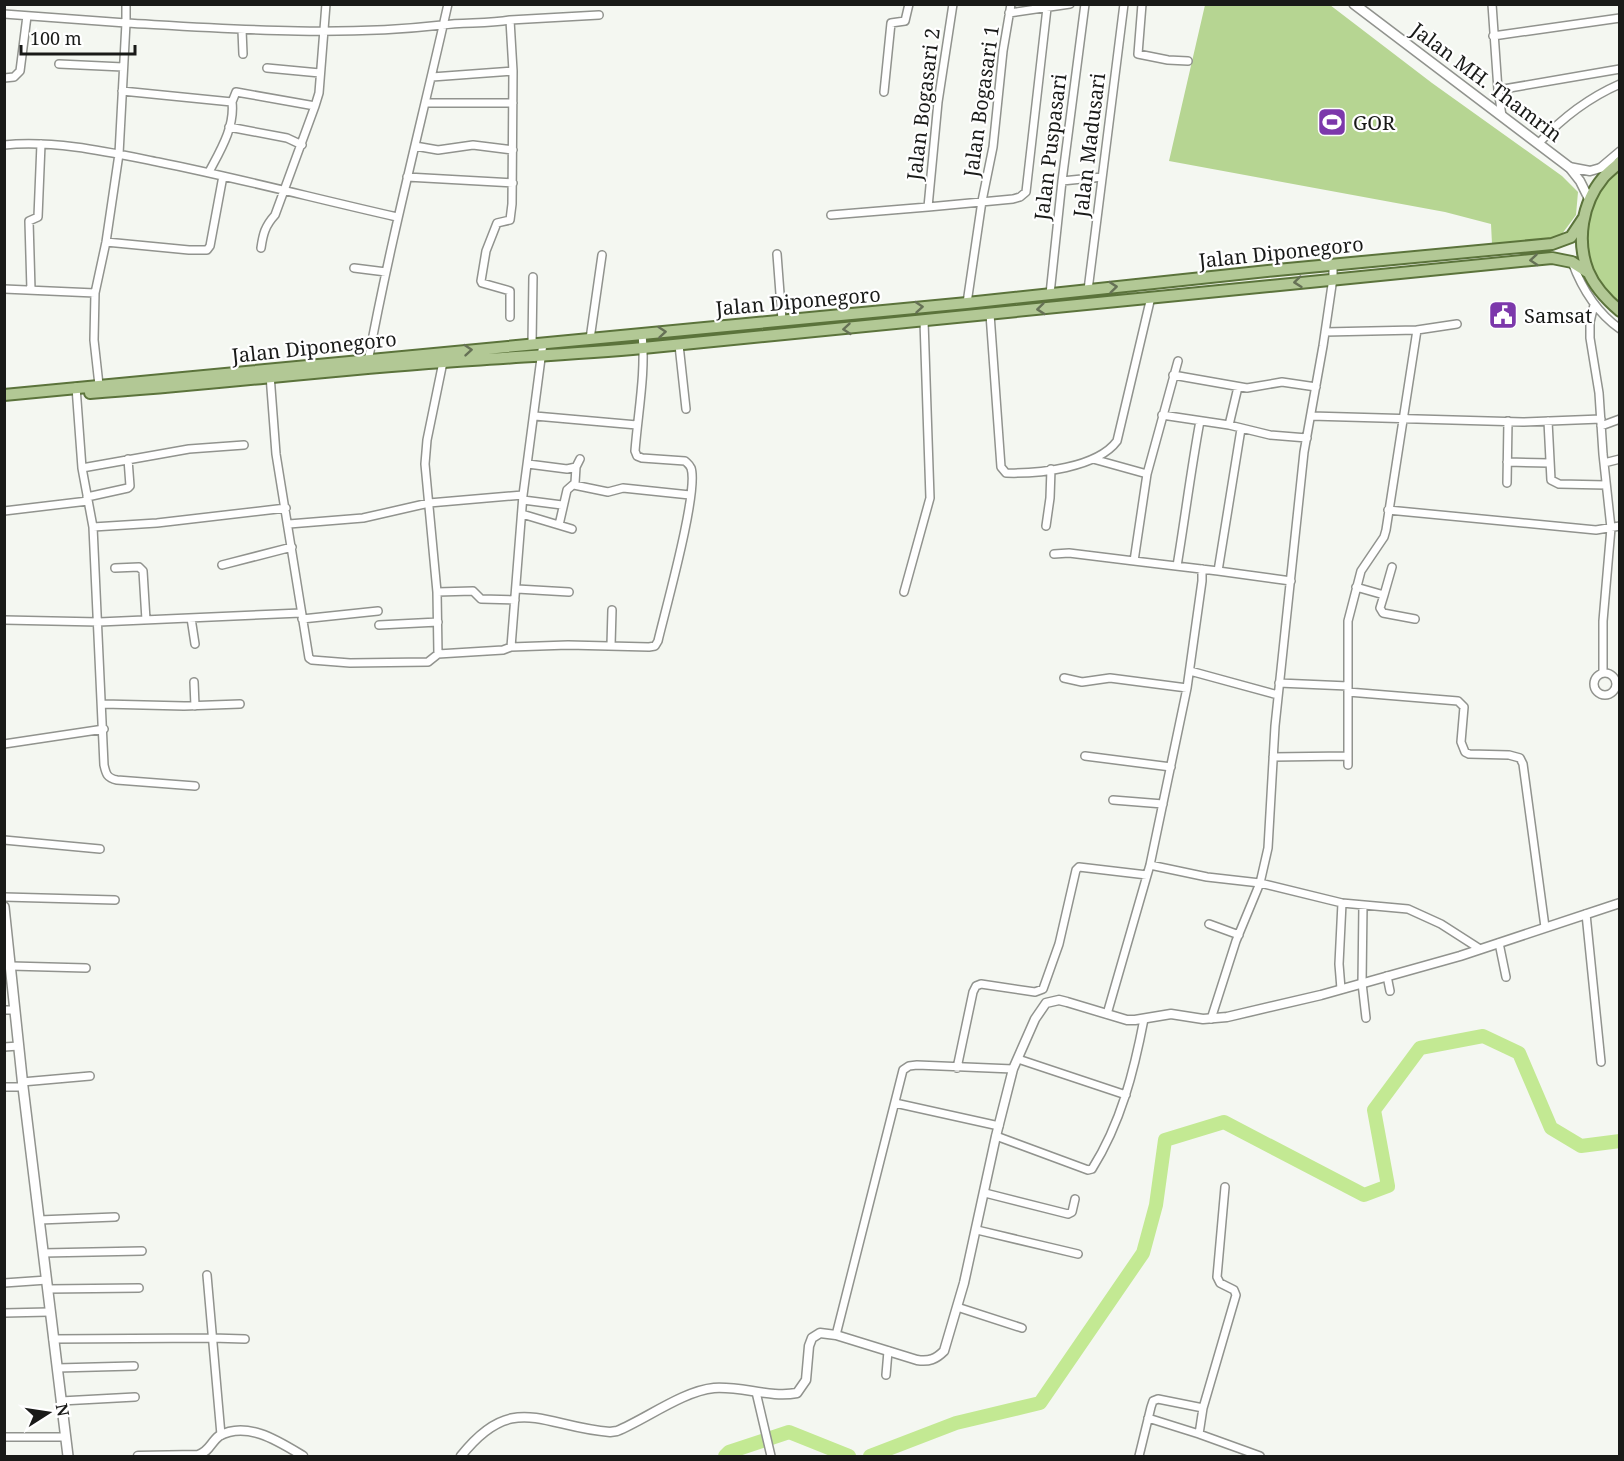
<svg xmlns="http://www.w3.org/2000/svg" width="1624" height="1461" font-family="'Noto Serif',serif">
  <style>
    .green { fill: #b6d592 }
    .lines { fill: none; stroke-linecap: round; stroke-linejoin: round }
    .river { stroke: #c3e993; stroke-width: 14 }
    .minor-casing { stroke: #91938e; stroke-width: 10 }
    .tertiary-casing { stroke: #91938e; stroke-width: 11 }
    .secondary-casing { stroke: #91938e; stroke-width: 12 }
    .primary-casing { stroke: #5b733b; stroke-width: 14 }
    .minor { stroke: #fff; stroke-width: 7 }
    .tertiary { stroke: #fff; stroke-width: 8 }
    .secondary { stroke: #fff; stroke-width: 9 }
    .primary { stroke: #b2c895; stroke-width: 10 }
    .oneway { stroke: #667156 }
    .labels { text-anchor: middle; dominant-baseline: central; stroke-width: 4.5; stroke-linejoin: round; paint-order: stroke }
    .street-label { font-size: 20px; fill: #191a18; stroke: #fff }
    .poi-label { font-size: 20px; fill: #191a18; stroke: #fff; text-anchor: start }
  </style>
  <rect width="100%" height="100%" fill="#f4f7f1"/>
  <!-- green -->
  <path class="green" d="M1205 5H1330L1432 83 1562 176 1578 192 1576 215 1562 234 1545 240 1492 244 1491 224 1445 212 1169 161Z
    M1619 162V311L1589 273 1583 219 1589 199Z"/>
  <g class="lines">
    <!-- river -->
    <path class="river" d="M725 1456 729 1452 789 1432 849 1456
      M870 1456 956 1423 1040 1403 1143 1253 1156 1205 1165 1140 1224 1122 1364 1195 1388 1186 1374 1110 1420 1048 1483 1036 1519 1053 1551 1128 1581 1146 1620 1141"/>
    <!-- minor casing -->
    <g class="minor-casing">
      <path id="minor" d="M126 4V23C231 29 337 37 442 25 464 22 488 24 510 20L513 71 512 204 510 220 497 223 486 251 481 281 482 283 510 291V317
        M953 4 938 102 928 207 1013 199 1020 197 1026 192 1047 8
        M1142 4 1138 54 1168 60 1188 61
        M1492 4 1498 90 1502 116
        M1009 13 1070 4
        M4 14 126 23 119 154 106 242 95 293 94 340 99 385
        M510 20 599 15
        M242 30 243 54
        M1493 36 1620 18
        M59 64 123 67
        M267 68 320 73
        M432 77 513 71
        M4 78 14 77 20 71 27 16
        M1498 90 1620 69
        M122 91 232 102C235 127 220 151 209 172
        M884 92 891 23 905 21 909 4
        M232 102 236 92 315 106
        M426 103H513
        M229 127 287 138 302 145
        M1539 143C1562 118 1588 98 1620 84
        M4 145C55 140 108 152 158 162 238 178 317 199 397 217
        M415 146 438 150 473 145 513 150
        M1601 167 1620 151
        M407 177 513 183
        M1062 181 1102 177
        M831 215 928 207
        M106 242 189 250H207L210 246 223 176
        M261 248C263 234 265 226 275 215L315 106 319 93 326 4
        M777 254 782 320
        M1572 262C1582 289 1596 312 1620 329
        M354 268 386 272
        M4 289 95 293
        M31 290 29 221 38 217 41 144
        M1088 290 1124 4
        M1050 294 1062 181 1085 4
        M967 303 982 201 993 147 1003 51 1011 4
        M1594 305 1590 322V338L1599 393 1603 454 1611 528 1603 621V673
        M990 314 1001 467 1006 473C1038 474 1097 468 1117 441L1151 297
        M1325 332 1417 330
        M590 339 602 255
        M532 344 533 277
        M679 345 686 409
        M368 362C390 242 421 124 448 4
        M443 362 427 440 425 464 437 592 438 654 503 650 511 647 523 495 543 343
        M270 375 276 454 309 658 312 660 350 663 428 662 438 654
        M1173 375 1247 388 1282 382 1316 387
        M76 387 82 468 93 527 104 765C106 774 107 778 117 780L195 786
        M1162 415 1229 425 1270 435 1307 438
        M535 416 637 425
        M1311 416 1523 422 1601 419
        M1548 421 1551 480 1559 484 1606 485
        M1229 425 1238 387
        M1601 426 1620 419
        M1507 462 1549 463
        M1604 463 1620 459
        M528 464 567 469 576 467 580 459
        M82 468 189 449 244 445
        M1147 474 1178 361
        M1507 483 1508 421
        M574 485 608 492 623 488 690 495
        M87 497 128 488 130 486 128 459
        M523 500 562 505
        M1388 510 1596 530 1620 526
        M4 511 88 501
        M522 514 572 529
        M289 524 363 518 429 503 523 495
        M559 525 567 490 575 483 576 467
        M1046 526 1050 498 1051 469
        M93 527 157 523 286 508
        M1054 554 1069 553 1134 561 1147 474 1093 459
        M1134 561 1218 571 1241 429
        M222 565 292 547
        M1177 566C1185 518 1191 469 1200 421
        M115 568 139 567 143 571 146 620
        M1218 571 1291 581
        M1356 587 1384 595 1380 608 1383 613 1415 619
        M517 589 569 592
        M437 592 473 591 481 599 515 600
        M904 592 930 498 924 321
        M1384 595 1392 567
        M191 618 195 644
        M302 619 378 611
        M4 620 99 622 301 613
        M379 625 438 622
        M611 645 612 610
        M511 647 568 645 649 647 655 646 658 641C665 611 699 491 691 468 689 464 688 464 685 461L642 458 637 456 635 451C638 412 646 372 642 334
        M1190 671 1278 695
        M1594 684a11 11 0 1 1 22 0a11 11 0 1 1-22 0Z
        M1064 678 1082 682 1110 678 1187 688
        M194 682 195 706
        M1279 683 1348 686
        M1348 692 1458 701 1464 707 1461 742 1465 752 1469 754 1509 755 1520 758 1523 764 1545 927
        M103 704 184 706 240 704
        M4 744 104 729
        M1085 756 1171 767
        M1273 757 1348 756
        M1348 765V621L1361 571 1384 537 1386 530 1417 330 1457 324
        M1113 800 1163 804
        M4 840 100 849
        M1150 865 1207 877 1260 883 1342 903 1408 909 1441 924 1480 949
        M4 897 115 900
        M1363 905 1362 983 1366 1018
        M1586 914 1601 1062
        M1209 924 1239 935
        M1499 943 1506 977
        M11 966 86 968
        M1387 976 1390 991
        M1341 989 1339 964 1342 903
        M4 1010H15
        M1107 1014 1150 865 1187 688 1202 581V569
        M1211 1019 1236 941 1260 883 1268 848 1275 726 1304 452 1323 346 1333 278V265
        M4 1047 19 1046
        M1018 1059 1126 1095
        M957 1068 973 992 976 986 981 984 1035 992 1043 989 1059 944 1076 870 1079 867 1147 875
        M22 1082 90 1076
        M4 1087H23
        M895 1103 999 1126
        M996 1136 1088 1170 1092 1169C1121 1123 1134 1071 1144 1019
        M985 1193 1068 1214 1072 1212 1075 1199
        M39 1220 115 1217
        M977 1230 1078 1254
        M43 1253 142 1251
        M207 1275 221 1435
        M4 1283 47 1280
        M48 1289 139 1288
        M957 1307 1022 1328
        M4 1313 49 1312
        M836 1335 903 1070 909 1066 917 1065 1013 1069
        M53 1339 212 1338 245 1339
        M57 1368 134 1366
        M886 1375 888 1351
        M756 1392 771 1456
        M61 1401 135 1397
        M1203 1408 1236 1295 1234 1290 1220 1283 1217 1277 1225 1187
        M1148 1418 1199 1434
        M4 1437H65
        M1139 1456 1151 1407 1153 1401 1158 1399 1203 1408 1199 1434 1260 1456"/>
    </g>
    <!-- tertiary casing -->
    <g class="tertiary-casing">
      <path id="tertiary" d="M1569 167 1590 171 1618 163
        M1569 167 1580 181 1589 199
        M138 1456 198 1455C209 1452 211 1442 219 1436 247 1420 280 1442 303 1456
        M461 1456C513 1390 543 1427 610 1432L617 1431C646 1419 683 1391 714 1388 742 1386 770 1398 797 1393L806 1380 809 1346 812 1338 820 1333 836 1335 917 1360C929 1362 936 1359 944 1351L964 1283 996 1136 1013 1069 1035 1019 1046 1003 1059 1000 1067 1002 1127 1020H1135L1171 1014 1203 1019 1227 1017 1321 995 1460 956 1620 903"/>
    </g>
    <!-- secondary casing -->
    <g class="secondary-casing">
      <path id="secondary" d="M1354 4 1569 167
        M4 907 23 1087 68 1456"/>
    </g>
    <!-- primary casing -->
    <g class="primary-casing">
      <path id="primary" d="M1620 162C1614 168 1607 173 1603 178 1582 203 1576 241 1588 271 1595 288 1607 300 1620 311
        M90 393C208 385 326 370 444 362 510 357 577 354 643 348L1552 258 1572 262 1589 273
        M4 395 967 303 1277 270 1552 244 1571 237 1583 219"/>
    </g>
    <!-- minor -->
    <use href="#minor" class="minor"/>
    <!-- tertiary -->
    <use href="#tertiary" class="tertiary"/>
    <!-- secondary -->
    <use href="#secondary" class="secondary"/>
    <!-- primary -->
    <use href="#primary" class="primary"/>
  </g>
  <!-- one-way arrows -->
  <defs><path id="oneway-chevron" d="M-2-3.5L2.5 0L-2 3.5" fill="none" stroke-width="1.6" stroke-linecap="round" stroke-linejoin="round" transform="scale(1.5)"/></defs>
  <g class="oneway">
    <use href="#oneway-chevron" transform="translate(1534 260) rotate(175)"/>
    <use href="#oneway-chevron" transform="translate(1298 282) rotate(174)"/>
    <use href="#oneway-chevron" transform="translate(1113 287) rotate(-6)"/>
    <use href="#oneway-chevron" transform="translate(919 307) rotate(-5)"/>
    <use href="#oneway-chevron" transform="translate(1041 309) rotate(174)"/>
    <use href="#oneway-chevron" transform="translate(847 329) rotate(175)"/>
    <use href="#oneway-chevron" transform="translate(662 332) rotate(-5)"/>
    <use href="#oneway-chevron" transform="translate(468 350) rotate(-5)"/>
  </g>
  <!-- icons -->
  <defs>
    <g id="stadium-square" transform="scale(1.5)"><rect x="-9" y="-9" width="18" height="18" rx="4" fill="#7c38ab" stroke="#fff"/><path d="M0-5a6.5 5 0 1 0 0 10a6.5 5 0 1 0 0-10ZM-3.5-1.8h7v3.6h-7Z" fill="#fff"/></g>
    <g id="civic-square" transform="scale(1.5)"><rect x="-9" y="-9" width="18" height="18" rx="4" fill="#7c38ab" stroke="#fff"/><path d="M-.6-6.5H3V-4.5H.6V-3L4-1V1h2V6H-6V1h2V-1L-.6-3ZM-1.2 2.5V6h2.4V2.5Z" fill="#fff"/></g>
  </defs>
  <g fill-rule="evenodd">
    <use href="#stadium-square" x="1332" y="122"/>
    <use href="#civic-square" x="1503" y="315"/>
  </g>
  <g class="labels">
    <!-- street labels -->
    <g class="street-label">
      <text transform="translate(1487 82) rotate(37)">Jalan MH. Thamrin</text>
      <text transform="translate(981 101) rotate(-82)">Jalan Bogasari 1</text>
      <text transform="translate(923 104) rotate(-83)">Jalan Bogasari 2</text>
      <text transform="translate(1089 145) rotate(-83)">Jalan Madusari</text>
      <text transform="translate(1050 147) rotate(-83)">Jalan Puspasari</text>
      <text transform="translate(1281 252) rotate(-6)">Jalan Diponegoro</text>
      <text transform="translate(798 301) rotate(-5)">Jalan Diponegoro</text>
      <text transform="translate(314 347) rotate(-6)">Jalan Diponegoro</text>
    </g>
    <!-- poi labels -->
    <g class="poi-label">
      <text x="1353" y="122">GOR</text>
      <text x="1524" y="315">Samsat</text>
    </g>
  </g>
  <!-- border -->
  <rect width="1624" height="1461" fill="none" stroke="#191a18" stroke-width="12"/>
  <!-- north arrow -->
  <g transform="translate(48 1413) rotate(78)" stroke="#ffffff" stroke-width="4.5" paint-order="stroke">
  <path d="M0-4.5L10 22L0 15L-10 22Z" fill="#191a18"/>
  <text y="-9" font-size="16" font-weight="bold" text-anchor="middle" fill="#191a18">N</text>
  </g>
  <!-- scale -->
  <path d="M21 45v9h114v-9" fill="none" stroke="#191a18" stroke-width="3"/>
  <text x="30" y="45" font-size="18" fill="#191a18" stroke="#ffffff" stroke-width="4.5" paint-order="stroke">100 m</text>
</svg>
